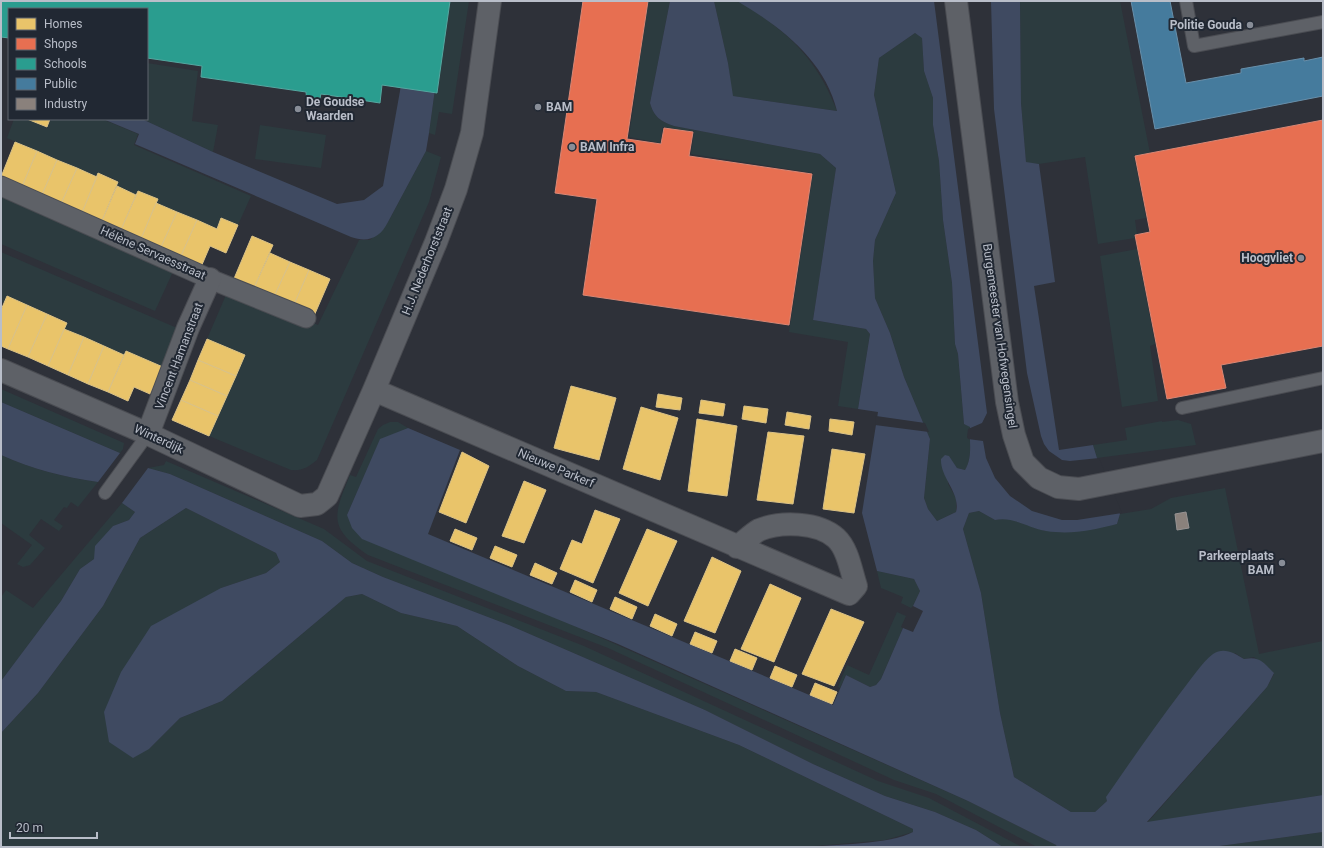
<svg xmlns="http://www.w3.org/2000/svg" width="1324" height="848" font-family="Roboto,sans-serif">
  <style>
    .green { fill: #2c3b3f }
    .water { fill: #3f4a61; fill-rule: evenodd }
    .pier { fill: #2e3139 }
    .homes { fill: #e9c46a; stroke: #dbc286 }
    .shops { fill: #e76f51; stroke: #d98775 }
    .schools { fill: #2a9d8f; stroke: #55a7a0 }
    .public { fill: #457b9d; stroke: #688faa }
    .industry { fill: #8a817c; stroke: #989393 }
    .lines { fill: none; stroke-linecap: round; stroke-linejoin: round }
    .service-casing { stroke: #4a4c52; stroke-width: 14 }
    .pedestrian-casing { stroke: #4a4c52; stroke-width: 21 }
    .minor-casing { stroke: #4a4c52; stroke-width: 24 }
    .service { stroke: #5e6167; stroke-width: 12 }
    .pedestrian { stroke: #5e6167; stroke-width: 19 }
    .minor { stroke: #5e6167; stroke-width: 22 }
    .poi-dot { fill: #888d97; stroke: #212833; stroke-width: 1.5 }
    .labels { text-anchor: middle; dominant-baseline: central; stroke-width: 4; stroke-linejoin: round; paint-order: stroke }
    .poi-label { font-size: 12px; font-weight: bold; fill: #b9bec9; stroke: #212833; text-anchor: end }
    .street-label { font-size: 12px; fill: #b9bec9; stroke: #212833 }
  </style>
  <rect width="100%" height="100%" fill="#2e3139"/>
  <!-- green -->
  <path class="green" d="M447 1H469L452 114 439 112 435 135 429 133Z
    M648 1H670L650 103C654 117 660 121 674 126L820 154 836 168 813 320 866 329 870 334 858 409 838 406 848 342 789 332 813 173 691 154 694 132 663 127 660 143 629 137Z
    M714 1C721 1 729 0 736 1 743 2 753 10 760 15 798 41 820 67 837 111L732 96 728 63Z
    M1020 1H1120L1150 153 1134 156 1146 218 1135 220 1137 234 1134 235 1135 238 1098 244 1085 157 1039 164 1026 163 1021 103Z
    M915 33 922 37 924 71 933 98V125L939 161 943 220 952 283 955 344 958 354 964 424 970 426C969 441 973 457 965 470L957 468 948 456V484L956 498V512L937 521 928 509 924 498 930 439 904 377 890 333 875 298 873 261 875 240 896 193 874 95 879 58Z
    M147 63 198 71 192 121 218 125 213 152 142 119H147Z
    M14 119H27L47 128 51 119H102L138 134 134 145 251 196 238 225 221 218 217 229 156 203 158 199 138 191 136 195 117 186 118 181 99 173 97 177 7 138Z
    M260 125 326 135 321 168 255 159Z
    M426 151 441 157 429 202 317 460C308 467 303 471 291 470L209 436 236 376 207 339 229 288 318 325 359 240H370L388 222Z
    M6 191 176 265 155 311 1 244V201Z
    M1137 249 1155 344 1150 346 1158 401 1122 407 1100 256Z
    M1 252 177 328 163 367 126 351 124 355 64 329 67 322 7 296 4 303 1 301Z
    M1 389 124 443 123 449 120 453 1 402Z
    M1178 420 1191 424 1196 445 1097 458 1093 445 1127 440 1125 428 1162 421V422Z
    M390 422H398L408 428 380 440 347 515 543 612 968 801 1056 845 1057 847H1037L936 794 894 780 608 648 368 555C328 528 333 516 350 475L356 477 378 429 383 425Z
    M1 455C32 469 64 477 98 482L78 507 71 502 67 508 64 507 54 520 63 526 59 531 41 519 29 535 45 548 30 565 23 567 17 564 32 545 1 523Z
    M166 461 324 529 367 561 584 646 878 781 929 798 1022 847H1003L976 830 935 812 885 796 813 764 705 710 509 625 383 577 352 563 322 541 170 474 148 468 164 465Z
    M1225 488 1259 654 1323 641V795L1147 823 1267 687 1274 674 1254 657 1244 659 1235 653 1107 801 1095 812H1071L1014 777 1000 713 981 593 963 529 969 513 979 511 995 520 1006 518 1045 531 1117 524 1120 514 1151 509 1171 498Z
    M122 503 135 512 129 520 113 526 94 559 80 569 61 601 1 681V597L6 590 33 608Z
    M186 508 276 553 280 562 266 573 221 588 149 749 180 718 222 701 346 597 362 594 401 613 457 626 518 666 566 691 596 692 739 745 913 829V832L885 840 804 847H1V733L38 693 103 606 140 538Z
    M877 571 914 579 920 591 913 606 911 608 901 603 903 597 881 588Z
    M897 612 906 616 901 627 903 628 881 679 876 685 870 687 846 675 840 688 838 687 847 665 869 675Z
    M1323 832V847H1212Z"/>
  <!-- water -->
  <path class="water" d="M411 1H447L429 133 426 151 388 222C380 238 368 243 351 237L135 144 139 134 103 119H142L213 152 337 204 364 200 383 186 400 91Z
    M670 1H714L728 63 733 96 837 111C825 60 780 26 737 1H1020L1021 103 1026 162 1039 164 1055 282 1034 286 1059 450 1093 445 1097 458 1120 514 1117 524C1092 530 1072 535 1046 531 1028 528 1013 516 995 520L979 511 969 513 963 529 981 593 1000 713 1014 777 1071 812H1095L1107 801 1106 797C1131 761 1155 726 1181 692 1190 681 1202 662 1213 654 1224 647 1234 653 1244 659 1260 656 1263 662 1274 673L1267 687 1147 822 1323 795V832L1212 847H1057L1056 845 968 801 618 644 362 539 352 528 347 515 380 439 408 428 460 450 428 534 833 705 846 675 870 687 876 685 881 679 903 628 913 632 923 611 913 606 920 591 914 579 877 571 862 513 878 412 858 409 870 334 866 329 813 320 836 168 820 154 674 126C660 121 654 117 650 103ZM915 33 922 38 924 71 933 98V125L939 161 943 220 952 283 955 344 958 354 964 424 970 427C969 441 973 457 965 470L957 468 949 456 945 455 941 459C940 478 961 493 956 512L937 521 928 509 924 498 930 439 904 377 890 333 875 298 873 261 875 240 896 193 874 95 879 58Z
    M1 402 120 453 98 482C64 477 32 469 1 455Z
    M148 468 170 474 322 541 352 563 383 577 509 625 705 710 813 764 885 796 935 812 976 830 1003 847H804C831 845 892 844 913 832V829L739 745 596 692 566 691 518 666 457 626 401 613 362 594 346 597 222 701 180 718 149 749 133 758 109 742 104 712 121 672 151 626 221 588 266 573 280 562 276 553 186 508 140 538 103 606 38 693 1 733V681L61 601 80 569 94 559 95 546 113 526 129 520 135 512 122 503Z"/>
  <!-- pier -->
  <path class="pier" d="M934 1H991L994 109 1027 373 1041 436 1044 444 1049 451 1062 460 1070 461 1099 458 1122 513 1077 520H1062L1032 511 1010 496 995 478 986 458 983 441 968 439 967 437 968 429 982 423 987 413Z
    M876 416 925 423 929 432 875 425Z"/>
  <!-- homes -->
  <path class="homes" d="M27 119H50L47 127Z
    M15 142 37 151 21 189 1 177Z
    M37 151 57 160 41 197 21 189Z
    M57 160 77 168 60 206 41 197Z
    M77 168 97 177 81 215 60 206Z
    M98 173 118 182 101 223 81 215Z
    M117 186 136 195 120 232 101 223Z
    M138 191 158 199 140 241 120 232Z
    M156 203 177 212 160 249 140 241Z
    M177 212 197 220 180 258 160 249Z
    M221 218 238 225 226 253 210 246 201 267 180 258 197 220 217 229Z
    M252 236 273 245 253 290 233 281Z
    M270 253 290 262 273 299 253 290Z
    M290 262 309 270 293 307 273 299Z
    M309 270 330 279 314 316 293 307Z
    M7 296 27 305 8 349 1 346V310Z
    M27 305 47 314 28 357 8 349Z
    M47 314 67 323 48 366 28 357Z
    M64 329 84 337 68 375 48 366Z
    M84 337 104 346 88 384 68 375Z
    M207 339 245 355 236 376 198 360Z
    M104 346 124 355 108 392 88 384Z
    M126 351 163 367 150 394 134 387 128 401 108 392Z
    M198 360 236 376 227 396 190 380Z
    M190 380 227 396 218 416 181 400Z
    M571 386 616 398 599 460 554 448Z
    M658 394 682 398 680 410 656 407Z
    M181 400 218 416 209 436 172 420Z
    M701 400 725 404 723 416 699 413Z
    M744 406 768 409 766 423 742 419Z
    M641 407 678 418 660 480 623 469Z
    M787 412 811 416 809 429 785 425Z
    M697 419 737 426 727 496 688 491Z
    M830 419 854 422 852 435 829 431Z
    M768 432 804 436 793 504 757 500Z
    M832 449 865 454 854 513 823 509Z
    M462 452 489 466 466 523 439 512Z
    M524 481 546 490 524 543 502 536Z
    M595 510 620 519 593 583 560 569 572 540 582 544Z
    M455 529 477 538 472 550 450 541Z
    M647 529 677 541 648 606 619 593Z
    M495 546 517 555 512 567 490 558Z
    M712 557 741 571 715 633 684 621Z
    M535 563 557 573 552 584 530 575Z
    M575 580 597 590 592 602 570 592Z
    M770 584 801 598 774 662 741 649Z
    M615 597 637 607 632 619 610 609Z
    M831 609 864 622 834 686 802 674Z
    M655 614 677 624 672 636 650 626Z
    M695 632 717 641 712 653 690 644Z
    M735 649 757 658 752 670 730 661Z
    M775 666 797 675 792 687 770 678Z
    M815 683 837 692 832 704 810 695Z"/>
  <!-- shops -->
  <path class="shops" d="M583 1H648L627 139 661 144 664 128 693 132 689 156 812 174 789 325 583 295 597 199 555 193Z
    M1323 120V346L1221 365 1226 388 1167 399 1135 235 1150 232 1135 156Z"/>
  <!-- schools -->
  <path class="schools" d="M1 1H450L437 93 382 85 380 103 321 94 319 102 314 106 307 103 306 92 201 77 202 66 147 58V9H9V38L1 37Z"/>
  <!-- public -->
  <path class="public" d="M1131 1H1170L1186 83 1241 73V69L1304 58V61L1323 57V96L1155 129Z"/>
  <!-- industry -->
  <path class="industry" d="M1186 512 1189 528 1177 530 1175 514Z"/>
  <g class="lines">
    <!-- service casing -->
    <g class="service-casing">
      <path id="service" d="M1186 1 1194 46 1323 22
        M1182 408 1323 378
        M105 493 148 434"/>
    </g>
    <!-- pedestrian casing -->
    <g class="pedestrian-casing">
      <path id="pedestrian" d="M1 186 210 279 306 318"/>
    </g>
    <!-- minor casing -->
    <g class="minor-casing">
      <path id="minor" d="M956 1 1007 402 1014 435 1023 462 1039 478 1058 487 1079 489 1323 441
        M1 370 148 434 300 506 317 504 327 496 374 390 436 242 456 189 472 133 490 1
        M374 390 849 594 856 586C851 571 848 549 836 538 818 522 781 521 759 530 752 534 744 542 737 547
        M148 434 188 328 210 279"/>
    </g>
    <!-- service -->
    <use href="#service" class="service"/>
    <!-- pedestrian -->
    <use href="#pedestrian" class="pedestrian"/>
    <!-- minor -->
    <use href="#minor" class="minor"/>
  </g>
  <!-- markers -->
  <g class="poi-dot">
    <circle cx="1250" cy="25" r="4"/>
    <circle cx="538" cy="107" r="4"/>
    <circle cx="298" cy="109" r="4"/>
    <circle cx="572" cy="147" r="4"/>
    <circle cx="1301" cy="258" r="4"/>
    <circle cx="1282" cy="563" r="4"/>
  </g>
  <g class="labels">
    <!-- poi labels -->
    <g class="poi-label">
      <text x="1242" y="25">Politie Gouda</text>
      <text x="306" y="102" text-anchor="start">De Goudse<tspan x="306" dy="14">Waarden</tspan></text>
      <text x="546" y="107" text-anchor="start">BAM</text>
      <text x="580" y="147" text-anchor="start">BAM Infra</text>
      <text x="1293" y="258">Hoogvliet</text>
      <text x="1274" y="556">Parkeerplaats<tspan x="1274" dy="14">BAM</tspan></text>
    </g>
    <!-- street labels -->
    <g class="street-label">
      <text transform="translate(153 253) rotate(24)">Hélène Servaesstraat</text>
      <text transform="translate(427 261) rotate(-68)">H.J. Nederhorststraat</text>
      <text transform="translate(1000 336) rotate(82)">Burgemeester van Hofwegensingel</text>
      <text transform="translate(179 356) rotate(-69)">Vincent Hamanstraat</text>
      <text transform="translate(159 439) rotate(25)">Winterdijk</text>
      <text transform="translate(556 468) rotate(23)">Nieuwe Parkerf</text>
    </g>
  </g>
  <!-- border -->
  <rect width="1324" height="848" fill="none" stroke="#b9bec9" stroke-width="4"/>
  <!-- legend -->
  <rect x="8" y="8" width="140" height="112" fill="#212833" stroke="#5e646f"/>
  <rect x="16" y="18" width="20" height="12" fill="#e9c46a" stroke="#5e646f"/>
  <text x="44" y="28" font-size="12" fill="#b9bec9">Homes</text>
  <rect x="16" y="38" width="20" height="12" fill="#e76f51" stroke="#5e646f"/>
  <text x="44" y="48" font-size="12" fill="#b9bec9">Shops</text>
  <rect x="16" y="58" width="20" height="12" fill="#2a9d8f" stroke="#5e646f"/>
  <text x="44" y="68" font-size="12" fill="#b9bec9">Schools</text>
  <rect x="16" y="78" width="20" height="12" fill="#457b9d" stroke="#5e646f"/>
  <text x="44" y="88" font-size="12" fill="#b9bec9">Public</text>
  <rect x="16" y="98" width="20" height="12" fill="#8a817c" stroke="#5e646f"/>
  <text x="44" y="108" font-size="12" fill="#b9bec9">Industry</text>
  <!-- scale -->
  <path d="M10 832v6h87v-6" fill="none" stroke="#b9bec9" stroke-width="2"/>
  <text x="16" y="832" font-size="12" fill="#b9bec9" stroke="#212833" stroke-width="3" paint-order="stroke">20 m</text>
</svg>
